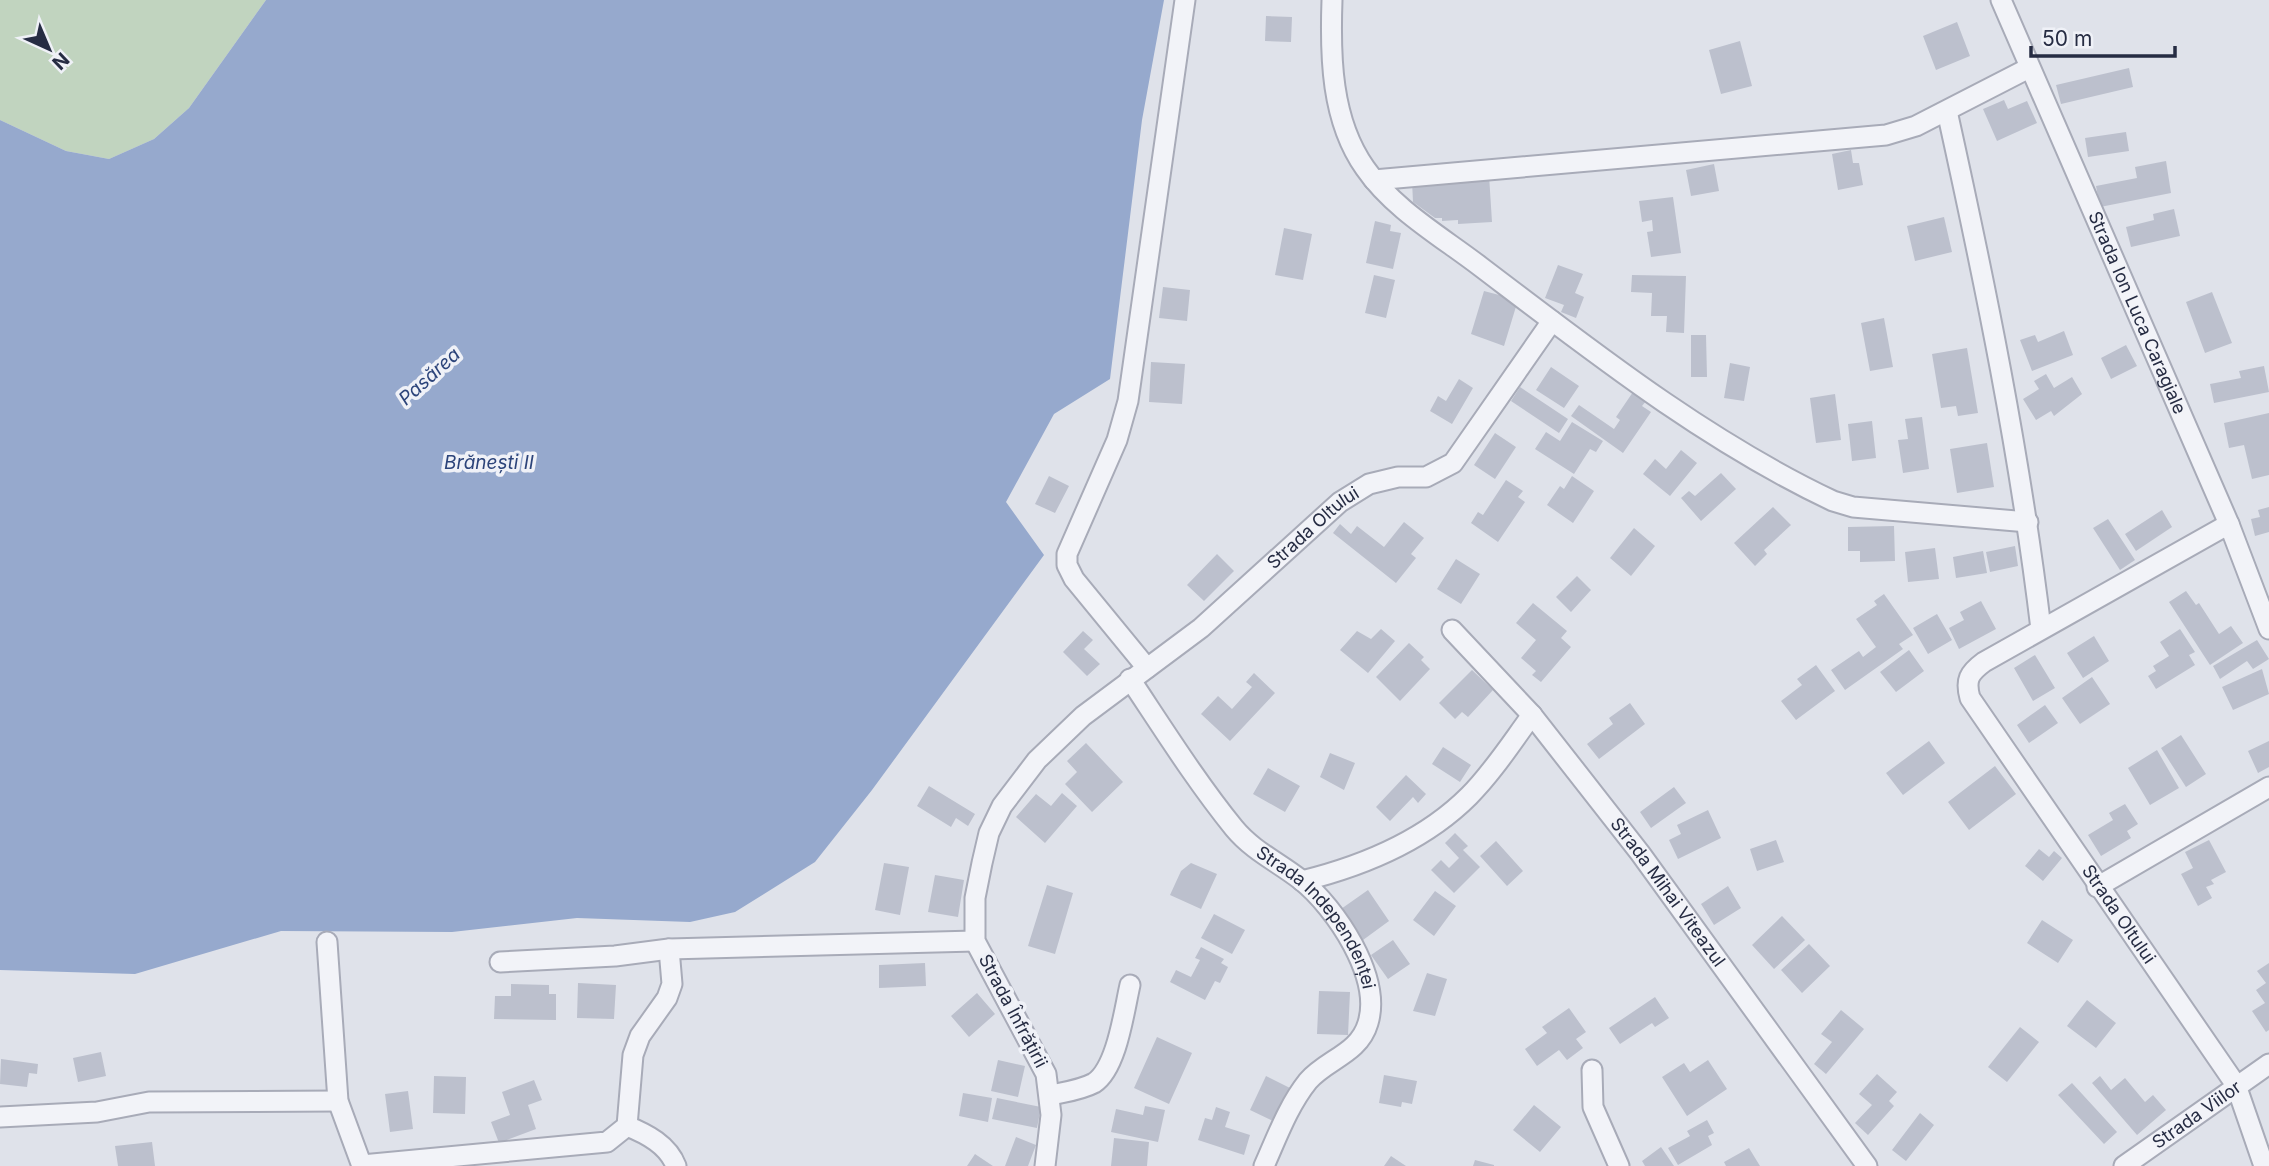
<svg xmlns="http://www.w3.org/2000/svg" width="2269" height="1166" font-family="Inter,sans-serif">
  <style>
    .green { fill: #c1d4bf }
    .water { fill: #96a9cd }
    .building { fill: #bcc0cd }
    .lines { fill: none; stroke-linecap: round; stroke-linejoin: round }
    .street-casing { stroke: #a8abb8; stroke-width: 23 }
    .street { stroke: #f2f3f8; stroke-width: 19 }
    .labels { text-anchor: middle; stroke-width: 7; stroke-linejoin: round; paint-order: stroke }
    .street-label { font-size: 18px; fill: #262c43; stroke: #eff1f7 }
    .water-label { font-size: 19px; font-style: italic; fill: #2c447a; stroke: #eff1f7 }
  </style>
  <rect width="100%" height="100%" fill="#dfe2ea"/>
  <!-- green -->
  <path class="green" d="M0 0H266L189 108 154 139 109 159 66 151 0 120Z"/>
  <!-- water -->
  <path class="water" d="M266 0H1164L1142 120 1110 379 1054 414 1006 502 1044 555 872 790 815 862 735 912 690 922 577 918 452 932 281 931 135 974 0 970V120L66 151 109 159 154 139 189 108Z"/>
  <!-- building -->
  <path class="building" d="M1266 16 1292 17 1291 42 1265 41Z
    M1957 22 1970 56 1936 70 1923 36Z
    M1740 41 1752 86 1721 94 1709 50Z
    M2129 68 2133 87 2061 104 2056 85Z
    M2004 100 2008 109 2027 101 2037 123 1997 141 1983 109Z
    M2126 132 2129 151 2088 157 2085 138Z
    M1851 150 1853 163H1859L1863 185 1838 190 1832 154Z
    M2166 161 2171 193 2100 207 2096 186 2137 178 2135 167Z
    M1714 164 1719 191 1691 196 1686 170Z
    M1489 175 1492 222 1458 224V220L1442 221V218H1435L1413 202 1412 181Z
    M1673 197 1681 253 1651 257 1647 232 1653 231 1652 220 1642 222 1639 201Z
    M2174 209 2180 236 2131 247 2126 227 2154 220 2153 214Z
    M1944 217 1952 252 1915 261 1907 226Z
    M1375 221 1391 225 1390 231 1401 233 1393 269 1366 263Z
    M1284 228 1312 234 1303 280 1275 275Z
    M1558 265 1583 274 1575 293 1584 297 1576 318 1561 312 1564 305 1545 298Z
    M1374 275 1395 280 1386 318 1365 313Z
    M1632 275 1686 276 1684 333 1666 332 1667 316H1651L1652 293 1631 292Z
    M1163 287 1190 290 1187 321 1159 318Z
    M1484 291 1518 300 1504 346 1471 334Z
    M2212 292 2232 343 2205 353 2186 302Z
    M1884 318 1893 367 1870 371 1861 323Z
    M2064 331 2073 355 2032 371 2020 340 2035 335 2038 342Z
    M1691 335H1706L1707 377H1691Z
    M2126 345 2137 366 2111 379 2101 358Z
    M1967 348 1978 413 1958 416 1956 406 1941 408 1932 354Z
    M1151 362 1185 364 1182 404 1149 402Z
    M1730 363 1750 367 1744 401 1724 398Z
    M2264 366 2269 392 2214 403 2210 384 2241 378 2239 371Z
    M1551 367 1579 386 1564 408 1536 390Z
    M2046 374 2054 388 2072 377 2082 394 2054 416 2051 411 2036 420 2023 399 2039 389 2034 381Z
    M1459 379 1473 388 1452 424 1430 411 1438 396 1446 401Z
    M1520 387 1568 419 1559 433 1511 401Z
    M1633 392 1646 401 1642 406 1651 412 1623 453 1571 416 1579 405 1614 429 1620 420 1616 417Z
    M1835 394 1841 440 1816 443 1810 398Z
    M2269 413V475L2252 479 2244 445 2229 448 2224 423Z
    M1922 417 1929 469 1903 473 1898 440 1908 439 1905 419Z
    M1872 421 1876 458 1852 461 1848 424Z
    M1572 422 1603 441 1596 452 1590 449 1574 474 1535 449 1546 432 1560 441Z
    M1495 433 1516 447 1495 479 1474 465Z
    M1987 443 1994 487 1957 493 1950 449Z
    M1681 450 1697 463 1670 496 1643 474 1655 459 1666 469Z
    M1721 473 1736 489 1701 521 1681 498 1689 491 1695 496Z
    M1049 476 1069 486 1055 513 1035 504Z
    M1572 476 1594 491 1573 523 1547 505 1560 486 1564 489Z
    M1506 480 1523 491 1518 497 1525 502 1498 542 1471 523 1478 512 1483 515Z
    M1773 507 1791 525 1764 550 1767 554 1755 566 1734 543Z
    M2269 507V532L2255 536 2251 519 2260 517 2258 510Z
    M2162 510 2172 527 2136 551 2125 534Z
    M2108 519 2135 560 2120 570 2093 528Z
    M1404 522 1424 538 1411 554 1416 558 1396 583 1333 533 1340 524 1351 534 1357 526 1384 547Z
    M1894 526 1895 561 1860 562V551H1848V527Z
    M1634 528 1655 546 1631 576 1610 558Z
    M2015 546 2018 566 1990 572 1986 552Z
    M1935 548 1939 579 1908 582 1905 552Z
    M1983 551 1987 573 1956 578 1953 557Z
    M1217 554 1234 571 1204 601 1187 585Z
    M1456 559 1480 574 1461 604 1437 589Z
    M1577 576 1591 590 1571 612 1556 597Z
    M2186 591 2196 605 2199 603 2219 634 2231 626 2243 643 2210 665 2169 602Z
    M1884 594 1913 635 1899 644 1903 649 1845 690 1831 670 1859 651 1863 657 1876 647 1856 619 1877 605 1874 601Z
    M1981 601 1996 629 1959 649 1949 628 1964 620 1960 612Z
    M1533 603 1567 631 1561 638 1571 647 1541 682 1532 675 1536 671 1521 658 1536 640 1516 623Z
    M1937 614 1952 640 1928 654 1913 628Z
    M1381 629 1395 641 1368 673 1340 650 1357 631 1371 639Z
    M2180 629 2195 652 2189 655 2195 665 2156 689 2148 676 2156 671 2153 666 2169 656 2160 642Z
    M1083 631 1093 640 1084 649 1100 664 1087 676 1063 652Z
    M2094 636 2109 661 2083 678 2067 653Z
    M2257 640 2269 659 2253 669 2247 661 2220 679 2213 666Z
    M1409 643 1424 657 1421 660 1430 669 1400 701 1376 677Z
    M1909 650 1924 671 1896 692 1880 672Z
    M2035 655 2055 688 2033 701 2014 668Z
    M1816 665 1835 691 1796 720 1781 701 1802 685 1797 679Z
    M2262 669 2269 694 2233 710 2222 687Z
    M1472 670 1493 690 1468 717 1462 712 1455 719 1439 703Z
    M1254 673 1275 693 1230 741 1201 714 1218 696 1232 709 1252 687 1246 682Z
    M2092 677 2110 704 2080 724 2062 698Z
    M1630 703 1645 724 1599 759 1587 744 1613 724 1609 718Z
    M2045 705 2058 723 2029 743 2017 725Z
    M2181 735 2206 774 2186 787 2161 748Z
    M1929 741 1945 763 1903 795 1886 773Z
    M2269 741V767L2258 773 2248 751Z
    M1086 743 1123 782 1092 812 1065 784 1077 772 1067 761Z
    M1443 747 1471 765 1460 782 1432 764Z
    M2157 750 2179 788 2150 805 2128 768Z
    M1330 753 1355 763 1344 790 1320 777Z
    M1995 766 2016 794 1969 830 1948 802Z
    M1268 768 1300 786 1285 812 1253 794Z
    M1406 775 1426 794 1418 803 1413 797 1390 821 1376 807Z
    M929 786 975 814 968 826 956 818 951 827 917 806Z
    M1674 787 1686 803 1651 828 1640 812Z
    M1062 793 1077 806 1045 843 1016 817 1036 794 1051 806Z
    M2125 804 2138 824 2127 831 2131 838 2101 856 2088 835 2113 820 2109 813Z
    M1708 810 1721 838 1678 859 1669 840 1681 834 1677 825Z
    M1455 833 1468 846 1463 850 1480 867 1454 893 1431 870 1441 860 1449 868 1459 858 1445 843Z
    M1776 840 1784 862 1757 871 1750 849Z
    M2209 840 2226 872 2211 880 2214 884 2206 887 2212 898 2198 906 2181 874 2193 868 2185 852Z
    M1496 841 1523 871 1507 886 1480 856Z
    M2039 849 2049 857 2054 851 2062 858 2043 881 2025 866Z
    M884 863 909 867 900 915 875 910Z
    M1191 863 1217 874 1201 909 1170 895 1181 871Z
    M935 875 964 880 958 917 928 912Z
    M1047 885 1073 893 1055 954 1028 946Z
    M1728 886 1741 908 1714 925 1701 904Z
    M1368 890 1389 921 1363 940 1341 909Z
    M1435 891 1456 906 1434 936 1413 920Z
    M1214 914 1245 930 1232 954 1201 938Z
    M1782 916 1805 940 1774 969 1752 945Z
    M2042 920 2073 940 2058 963 2027 943Z
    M1393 940 1410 964 1388 979 1371 955Z
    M1809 944 1830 966 1802 993 1781 970Z
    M1201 947 1224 959 1221 963 1228 967 1220 983 1215 981 1205 1000 1170 982 1176 970 1191 977 1200 960 1195 958Z
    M925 963 926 986 879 988V965Z
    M2269 963V1030L2266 1032 2252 1011 2265 1003 2256 990 2266 983 2257 971Z
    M1427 973 1447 979 1435 1016 1413 1011Z
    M578 983 616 985 614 1019 577 1018Z
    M511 984 549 985V994H556V1020L494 1019 495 996H511Z
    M1319 991 1350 992 1348 1035 1317 1034Z
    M977 993 995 1014 969 1037 951 1016Z
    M1655 997 1669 1018 1655 1027 1652 1023 1620 1044 1609 1028Z
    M2087 1000 2116 1023 2096 1048 2067 1026Z
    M1569 1008 1586 1032 1576 1039 1583 1048 1567 1060 1559 1050 1537 1066 1525 1049 1547 1033 1542 1027Z
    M1841 1010 1864 1029 1826 1074 1814 1064 1832 1042 1821 1034Z
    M2020 1027 2039 1042 2007 1082 1988 1067Z
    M1157 1037 1192 1053 1169 1104 1134 1088Z
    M101 1052 106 1076 78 1082 73 1058Z
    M1 1059 38 1064 37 1074 29 1073 27 1087 0 1084Z
    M998 1060 1025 1066 1018 1097 991 1091Z
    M1708 1060 1727 1089 1687 1116 1662 1077 1684 1063 1690 1072Z
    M1877 1074 1897 1092 1889 1101 1894 1106 1868 1135 1855 1123 1872 1105 1859 1094Z
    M1384 1075 1417 1081 1412 1104 1402 1102 1401 1107 1379 1103Z
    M434 1076 466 1077 465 1114 433 1113Z
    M1266 1076 1292 1089 1275 1122 1250 1110Z
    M2100 1076 2111 1090 2125 1078 2145 1102 2153 1095 2166 1110 2137 1135 2092 1083Z
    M534 1080 542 1100 528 1105 536 1129 499 1143 491 1122 510 1115 502 1092Z
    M2072 1083 2117 1132 2104 1144 2058 1095Z
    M408 1091 413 1129 390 1132 385 1094Z
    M963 1093 992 1098 988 1122 959 1116Z
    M997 1098 1041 1107 1037 1128 992 1119Z
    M1534 1105 1561 1127 1540 1152 1513 1130Z
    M1145 1106 1165 1110 1158 1142 1111 1132 1116 1109 1143 1115Z
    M1216 1107 1230 1112 1225 1127 1250 1135 1244 1155 1198 1140 1205 1118 1212 1120Z
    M1920 1113 1934 1125 1906 1161 1892 1150Z
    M1707 1120 1714 1133 1708 1136 1712 1145 1678 1165 1668 1148 1690 1136 1687 1131Z
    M1016 1137 1036 1145 1028 1166H1005Z
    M1114 1138 1149 1142 1147 1166H1111Z
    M152 1142 155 1166H118L115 1146Z
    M1661 1147 1674 1166H1645L1642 1161Z
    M1749 1148 1760 1166H1726L1724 1162Z
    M975 1154 993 1166H967Z
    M1391 1156 1406 1166H1384Z
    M1475 1160 1494 1165V1166H1473Z"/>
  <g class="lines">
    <defs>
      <g id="street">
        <path d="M1332 0C1330 56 1331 120 1365 168 1393 209 1442 237 1481 267 1593 352 1706 441 1833 501L1853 507 2028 522"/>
        <path id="s1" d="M2001 0 2229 524 2269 629"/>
        <path d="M1947 111C1985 283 2020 454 2041 629"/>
        <path d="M1374 180 1886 135 1916 126 2029 68"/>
        <path id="s2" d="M2229 524 1984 662C1969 673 1965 680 1970 698L2236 1085 2264 1166"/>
        <path id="s3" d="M1452 630 1532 715 1640 853 1867 1166"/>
        <path d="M1147 668 1074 579 1067 565V554L1117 440 1128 401 1185 0"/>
        <path id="s4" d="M1130 679C1164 730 1196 781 1234 828 1253 851 1278 862 1301 880 1336 908 1382 977 1368 1023 1359 1054 1327 1059 1308 1081 1288 1106 1277 1137 1264 1166"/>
        <path d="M1302 881C1363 866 1424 841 1469 796 1493 772 1512 742 1532 715"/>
        <path d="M2097 887 2269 787"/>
        <path d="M327 942 338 1101 362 1166"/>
        <path d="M500 962 615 956 669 949 975 941"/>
        <path d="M1592 1070 1593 1107 1619 1166"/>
        <path d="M1051 1095C1065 1092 1081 1090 1094 1083 1117 1068 1124 1011 1130 985"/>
        <path d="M0 1117 97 1112 149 1102 338 1101"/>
        <path d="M627 1126C647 1134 668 1145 676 1166"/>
        <path d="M362 1165 607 1142 627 1126 633 1055 640 1036 667 998 672 984 669 949"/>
        <path id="s5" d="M1045 1166 1051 1115 1046 1074 975 941V898L982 863 989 833 1002 806 1037 760 1083 716 1201 628 1340 502 1369 484 1398 477H1426L1453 463 1552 321"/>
        <path id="s6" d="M2124 1166 2269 1064"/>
      </g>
    </defs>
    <!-- street casing -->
    <use href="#street" class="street-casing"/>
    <!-- street -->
    <use href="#street" class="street"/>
  </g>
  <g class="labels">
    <!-- street labels -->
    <g class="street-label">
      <text dy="6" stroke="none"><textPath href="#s1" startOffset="341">Strada Ion Luca Caragiale</textPath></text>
      <text dy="6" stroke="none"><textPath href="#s5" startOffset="802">Strada Oltului</textPath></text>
      <text dy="6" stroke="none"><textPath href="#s3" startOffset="340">Strada Mihai Viteazul</textPath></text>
      <text dy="6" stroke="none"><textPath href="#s2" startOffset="586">Strada Oltului</textPath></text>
      <text dy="6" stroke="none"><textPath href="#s4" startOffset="306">Strada Independenței</textPath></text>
      <text transform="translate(1013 1011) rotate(62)" y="6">Strada Înfrățirii</text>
      <text dy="6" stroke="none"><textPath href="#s6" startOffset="89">Strada Viilor</textPath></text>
    </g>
    <!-- water labels -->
    <g class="water-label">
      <text transform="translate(429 376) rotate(-42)" y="7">Pasărea</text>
      <text x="489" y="469">Brănești II</text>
    </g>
  </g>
  <!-- north arrow -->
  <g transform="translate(49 49) rotate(136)" stroke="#eff1f7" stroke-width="5" paint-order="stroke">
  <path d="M0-5L12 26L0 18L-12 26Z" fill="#262c43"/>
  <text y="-10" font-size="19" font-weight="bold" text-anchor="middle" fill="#262c43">N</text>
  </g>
  <!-- scale -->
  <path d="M2031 46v10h144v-10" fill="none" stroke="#262c43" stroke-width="3.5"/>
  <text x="2042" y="46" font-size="21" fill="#262c43" stroke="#eff1f7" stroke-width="5" paint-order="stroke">50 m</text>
</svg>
